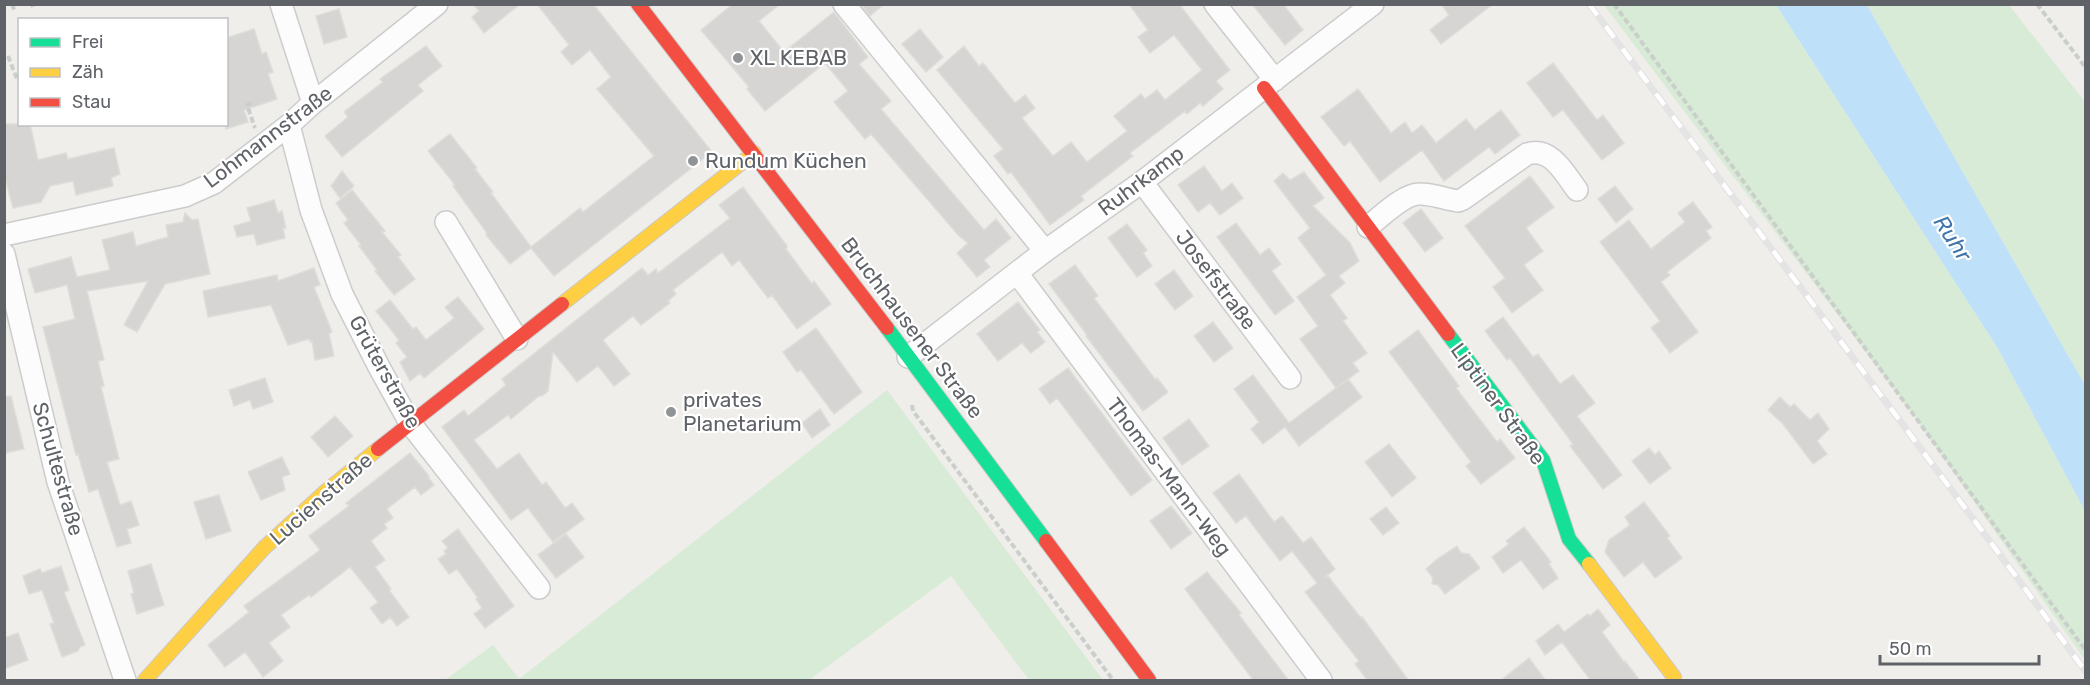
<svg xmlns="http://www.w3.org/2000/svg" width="2090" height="685" font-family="Rubik,sans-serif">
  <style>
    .green { fill: #d8ebd6 }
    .water { fill: #bfe0f9 }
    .building { fill: #d6d5d3; stroke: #deddd9; stroke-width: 1.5 }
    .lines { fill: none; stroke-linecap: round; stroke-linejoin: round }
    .street-casing { stroke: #cbcccc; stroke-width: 24 }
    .fast-casing { stroke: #cacacb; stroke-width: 16 }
    .slow-casing { stroke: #cacacb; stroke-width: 16 }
    .jam-casing { stroke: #cacacb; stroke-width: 16 }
    .path { stroke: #cacfcc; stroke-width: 4; stroke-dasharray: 6 3; stroke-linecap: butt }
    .street { stroke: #fdfcfc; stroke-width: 21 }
    .fast { stroke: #16e098; stroke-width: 14 }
    .slow { stroke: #ffcf43; stroke-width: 14 }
    .jam { stroke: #f24e42; stroke-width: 14 }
    .rail-casing { stroke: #e4e4e4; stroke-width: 7 }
    .rail { stroke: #fff; stroke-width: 4.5; stroke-dasharray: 14; stroke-linecap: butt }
    .poi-dot { fill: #919496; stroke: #fff; stroke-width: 2 }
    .labels { text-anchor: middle; stroke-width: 4.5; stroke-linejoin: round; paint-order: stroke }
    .poi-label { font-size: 21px; fill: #5f6368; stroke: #fff; text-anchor: start }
    .street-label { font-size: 21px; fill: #5f6368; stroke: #fff }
    .water-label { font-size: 22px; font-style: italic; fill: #4174aa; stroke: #fff }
  </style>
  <rect width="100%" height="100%" fill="#efeeea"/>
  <!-- green -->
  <path class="green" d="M1604 5H1776L1997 347 2085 511V660L1914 416Z
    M1867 5H2009L2085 102V385Z
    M887 390 1103 680H1029L951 576 809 680H445L493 645 519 679Z"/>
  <!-- water -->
  <path class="water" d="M1776 5H1867L2085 385V511L1997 347Z"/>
  <!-- building -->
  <path class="building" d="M473 4H520L484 33 472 17 479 11Z
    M537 4H593L712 152 554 276 531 248 510 264 486 235 487 233 453 186 455 185 428 151 450 134 477 168 475 169 493 192 491 193 531 247 580 208 583 212 654 156 597 89 611 77 590 50 572 65 561 52 569 45Z
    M733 4H780L759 21 784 52 834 12 868 57 859 64 891 101 881 109 984 230 996 219 1011 238 984 260 990 267 977 277 957 253 968 243 959 236 871 134 865 139 834 102 848 91 825 63 765 111 747 89 749 87 701 30Z
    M861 4H884L870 16Z
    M1129 4H1179L1230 70 1216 81 1223 89 1203 106 1200 103 1187 114 1185 111 1130 153 1133 156 1081 196 1084 200 1050 225 1011 172 1008 174 994 156 1003 149 937 70 964 46 979 66 983 63 1015 103 1025 95 1035 108 1022 118 1053 156 1071 142 1087 162 1127 131 1114 116 1141 94 1145 99 1157 90 1165 100 1202 70 1174 35 1150 53 1138 37 1148 30Z
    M1252 4H1283L1303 30 1285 45Z
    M1441 4H1493L1441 44 1430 30 1449 15Z
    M339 9 347 37 324 44 316 16Z
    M254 29 262 54 266 52 273 72 268 74 277 99 244 110 248 122 226 129V38Z
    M920 29 943 57 926 72 902 44Z
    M426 46 442 66 418 85 423 91 342 157 325 136 348 117 344 112 383 82 380 79Z
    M1553 63 1597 120 1603 115 1624 143 1602 160 1563 110 1553 117 1527 83Z
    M1358 89 1391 133 1405 122 1412 133 1422 125 1436 143 1466 119 1475 130 1501 110 1520 135 1495 154 1489 147 1444 181 1422 150 1380 182 1350 141 1344 146 1321 117Z
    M4 124H30L38 160 66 153 68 159 114 148 120 174 111 178 113 186 76 195 73 181 50 186 41 202 13 208 4 174Z
    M1204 166 1222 191 1232 183 1243 198 1220 215 1210 203 1198 212 1178 185Z
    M342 171 354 186 340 198 331 186Z
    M1304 172 1324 198 1313 206 1350 243 1359 261 1339 276 1345 283 1330 295 1347 318 1343 321 1367 353 1353 363 1359 371 1336 388 1300 339 1318 326 1297 297 1326 275 1298 238 1310 228 1274 181 1283 173 1290 180Z
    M1530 176 1554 207 1526 228 1543 251 1524 265 1543 290 1512 313 1493 287 1505 278 1465 226Z
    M1615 186 1633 209 1616 223 1598 199Z
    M743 187 787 246 786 249 812 284 814 281 831 304 797 329 772 295 768 298 739 260 732 266 722 252 673 290 676 294 668 301 670 303 641 325 633 316 603 340 630 374 614 386 598 366 577 382 553 352 548 391 542 396H539L511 419 508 415 474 440 497 469 519 453 542 485 546 482 565 508 572 503 584 519 553 542 528 508 511 520 442 427 464 410 468 416 506 385 502 379 642 268 648 275 656 269 658 273 730 218 719 205Z
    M352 190 385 231 382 232 401 255 398 257 415 279 394 295 375 271 377 270 359 246 361 245 344 223 348 220 336 203Z
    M274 200 278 213 282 211 286 228H283L285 238 257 245 254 234 237 237 234 226 251 221 247 208Z
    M1693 202 1712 227 1706 231 1711 238 1667 272 1670 275 1661 282 1698 332 1670 353 1651 328 1660 321 1600 242 1629 220 1651 249 1685 222 1678 213Z
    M1421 209 1443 238 1425 252 1403 223Z
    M185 213 192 220 198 219 210 274 165 284 137 332 124 325 148 281 87 291 104 360 98 361 104 386 101 387 119 459 107 462 120 505 131 501 139 525 127 529 131 543 117 547 98 489 89 492 78 454 76 455 43 327 75 319 67 285 35 293 28 269 71 257 77 277 110 270 102 240 133 232 136 246 168 237 166 225 183 222Z
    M1236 223 1260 255 1269 248 1281 264 1272 271 1294 301 1275 315 1217 237Z
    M1127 224 1147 250 1143 253 1152 266 1137 277 1108 238Z
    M1075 265 1098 296 1094 298 1155 379 1157 378 1168 392 1143 411 1086 336 1087 335 1049 284Z
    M314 268 320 285 314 287 332 332 329 334 334 356 315 360 312 341 310 342 309 339 288 345 271 305 208 317 203 291 277 275 278 281Z
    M1174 270 1193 296 1175 310 1155 284Z
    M458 297 484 329 424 378 420 373 410 381 400 362 407 357 396 343 399 340 376 311 390 300 413 329 416 327 426 340 454 318 445 307Z
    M1018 302 1040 330 1037 332 1045 342 1031 353 1022 343 998 361 977 334Z
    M1503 317 1533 357 1538 354 1560 384 1573 375 1595 403 1577 416 1622 475 1603 489 1570 446 1573 444 1510 358 1507 360 1485 331Z
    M1213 322 1233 348 1214 362 1194 336Z
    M816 328 862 392 834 414 801 370 797 372 783 352Z
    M1418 330 1459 386 1456 388 1497 442 1500 439 1515 458 1481 484 1466 466 1471 462 1389 352Z
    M1068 368 1152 480 1131 496 1057 398 1050 404 1039 389Z
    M1253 375 1289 423 1348 379 1362 397 1299 446 1285 427 1263 444 1251 429 1259 422 1234 389Z
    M265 378 273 402 253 409 250 400 234 406 229 390Z
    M11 396 24 449 4 453V397Z
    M1780 397 1790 407 1794 404 1810 420 1818 413 1829 429 1817 441 1827 454 1813 464 1783 424 1768 410Z
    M820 409 830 425 812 438 802 423Z
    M335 416 353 436 328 457 311 437Z
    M1189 419 1209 446 1182 465 1163 438Z
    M1389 444 1416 478 1392 497 1365 462Z
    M1649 448 1655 455 1659 451 1671 468 1650 484 1632 461Z
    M410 453 429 476 428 477 434 485 421 495 415 487 387 509 393 518 384 524 387 528 371 541 385 560 375 567 391 589 389 590 409 617 397 626 390 617 382 624 370 608 378 602 350 567 311 597 309 595 281 615 290 627 269 643 283 661 263 677 245 652 225 667 208 645 249 612 244 606 320 550 309 536 349 506 346 503Z
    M282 457 290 474 282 477 285 490 261 500 248 472Z
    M1239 474 1274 522 1282 516 1303 543 1311 537 1335 569 1324 578 1327 575 1361 618 1362 617 1409 681H1368L1355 664 1359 661 1305 592 1317 583 1292 551 1280 561 1246 516 1236 523 1213 493Z
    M219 495 231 531 206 539 194 502Z
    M1644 502 1670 536 1667 538 1682 558 1655 578 1643 562 1624 577 1605 552 1609 540 1630 525 1625 517Z
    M1171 506 1192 533 1171 549 1150 521Z
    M1386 507 1399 523 1383 535 1370 519Z
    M1524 527 1551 562 1549 564 1558 578 1543 589 1521 560 1503 573 1492 557 1509 544 1506 541Z
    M458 529 514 606 485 628 474 614 482 608 476 599 478 598 457 569 449 574 438 559 446 554 444 551 448 548 442 541Z
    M566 534 584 557 556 578 538 555Z
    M1457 546 1461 553 1469 554 1480 568 1445 594 1438 585 1432 584 1433 578 1426 569 1436 560Z
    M151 564 164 605 137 614 131 594 134 593 128 571Z
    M61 566 69 590 64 592 85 645 80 647 78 651 62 657 50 624 54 623 42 590 29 594 23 576 40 569 42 573Z
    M1207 572 1241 613 1239 615 1289 681H1254L1232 652 1185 589Z
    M1598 609 1610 625 1602 632 1624 662 1625 661 1640 681H1591L1562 642 1545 655 1536 641 1558 624 1564 632 1588 614 1590 616Z
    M18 633 28 660 4 669V638Z
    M1529 658 1546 681H1500Z"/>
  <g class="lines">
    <defs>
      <path id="street" d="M281 4 313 103
        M844 4 1045 251
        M1215 4 1275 80
        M289 125 311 210 342 294 379 367 410 423 539 588
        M1142 182 1290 378
        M446 222 517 339
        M1368 227C1380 217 1405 193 1420 194 1433 194 1445 199 1458 201L1463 199 1527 154C1551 146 1565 174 1577 190
        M4 235 185 196 214 183 289 125 313 103 437 4
        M4 254 58 482 125 680
        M1017 273 1321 680
        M908 357 1045 251 1142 182 1373 4"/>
      <path id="fast" d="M887 328 1046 541
        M1448 334 1543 460 1569 539 1589 564"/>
      <path id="slow" d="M562 304 754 153
        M1589 564 1674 677
        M145 680 264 548 325 492 378 449"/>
      <path id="jam" d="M638 4 887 328
        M1264 88 1448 334
        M378 449 562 304
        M1046 541 1149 680"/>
    </defs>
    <!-- street casing -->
    <use href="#street" class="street-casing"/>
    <!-- fast casing -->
    <use href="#fast" class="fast-casing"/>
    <!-- slow casing -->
    <use href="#slow" class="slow-casing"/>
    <!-- jam casing -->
    <use href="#jam" class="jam-casing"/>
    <!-- path -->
    <path class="path" d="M12 4 15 12
      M32 4 33 7
      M1614 4 2086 651
      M2037 4 2086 68
      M8 56 17 79
      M252 103 247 105 255 128
      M912 405 913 411 1113 680"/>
    <!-- street -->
    <use href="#street" class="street"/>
    <!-- fast -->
    <use href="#fast" class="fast"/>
    <!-- slow -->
    <use href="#slow" class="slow"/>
    <!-- jam -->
    <use href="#jam" class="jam"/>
    <defs>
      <path id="rail" d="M1589 4 2018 579 2086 672"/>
    </defs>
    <!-- rail casing -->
    <use href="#rail" class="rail-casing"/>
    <!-- rail -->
    <use href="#rail" class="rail"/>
  </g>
  <!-- markers -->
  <g class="poi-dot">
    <circle cx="738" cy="58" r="6"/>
    <circle cx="693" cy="161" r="6"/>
    <circle cx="671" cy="412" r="6"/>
  </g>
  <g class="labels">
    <!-- poi labels -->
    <g class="poi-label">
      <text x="750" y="65">XL KEBAB</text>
      <text x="705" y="168">Rundum Küchen</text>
      <text x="683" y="407">privates<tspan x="683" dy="24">Planetarium</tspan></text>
    </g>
    <!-- street labels -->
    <g class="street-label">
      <text transform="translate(268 137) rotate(-37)" y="7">Lohmannstraße</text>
      <text transform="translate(1141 181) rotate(-37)" y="7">Ruhrkamp</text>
      <text transform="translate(1216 280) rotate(53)" y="7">Josefstraße</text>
      <text transform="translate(912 328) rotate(53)" y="7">Bruchhausener Straße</text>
      <text transform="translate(385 372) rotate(61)" y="7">Grüterstraße</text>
      <text transform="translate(1498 404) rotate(54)" y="7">Liptiner Straße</text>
      <text transform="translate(58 469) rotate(74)" y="7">Schultestraße</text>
      <text transform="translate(1169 477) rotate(53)" y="7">Thomas-Mann-Weg</text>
      <text transform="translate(321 499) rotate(-41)" y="7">Lucienstraße</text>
    </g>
    <!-- water labels -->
    <g class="water-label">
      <text transform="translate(1953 238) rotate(57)" y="8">Ruhr</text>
    </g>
  </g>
  <!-- border -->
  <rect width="2090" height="685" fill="none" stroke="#5f6368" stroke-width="12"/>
  <!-- legend -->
  <rect x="18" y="18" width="210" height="108" fill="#ffffff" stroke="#bfc1c3" stroke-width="1.5"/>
  <rect x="30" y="38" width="30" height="9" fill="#16e098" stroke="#bfc1c3" stroke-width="1.5"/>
  <text x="72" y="48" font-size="18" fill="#5f6368">Frei</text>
  <rect x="30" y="68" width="30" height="9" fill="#ffcf43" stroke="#bfc1c3" stroke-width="1.5"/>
  <text x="72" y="78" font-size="18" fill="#5f6368">Zäh</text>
  <rect x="30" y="98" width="30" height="9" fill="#f24e42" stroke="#bfc1c3" stroke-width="1.5"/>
  <text x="72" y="108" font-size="18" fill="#5f6368">Stau</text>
  <!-- scale -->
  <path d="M1880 655v9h159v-9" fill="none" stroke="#5f6368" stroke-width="3"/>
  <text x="1889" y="655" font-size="18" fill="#5f6368" stroke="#ffffff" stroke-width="4.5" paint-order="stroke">50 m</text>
</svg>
